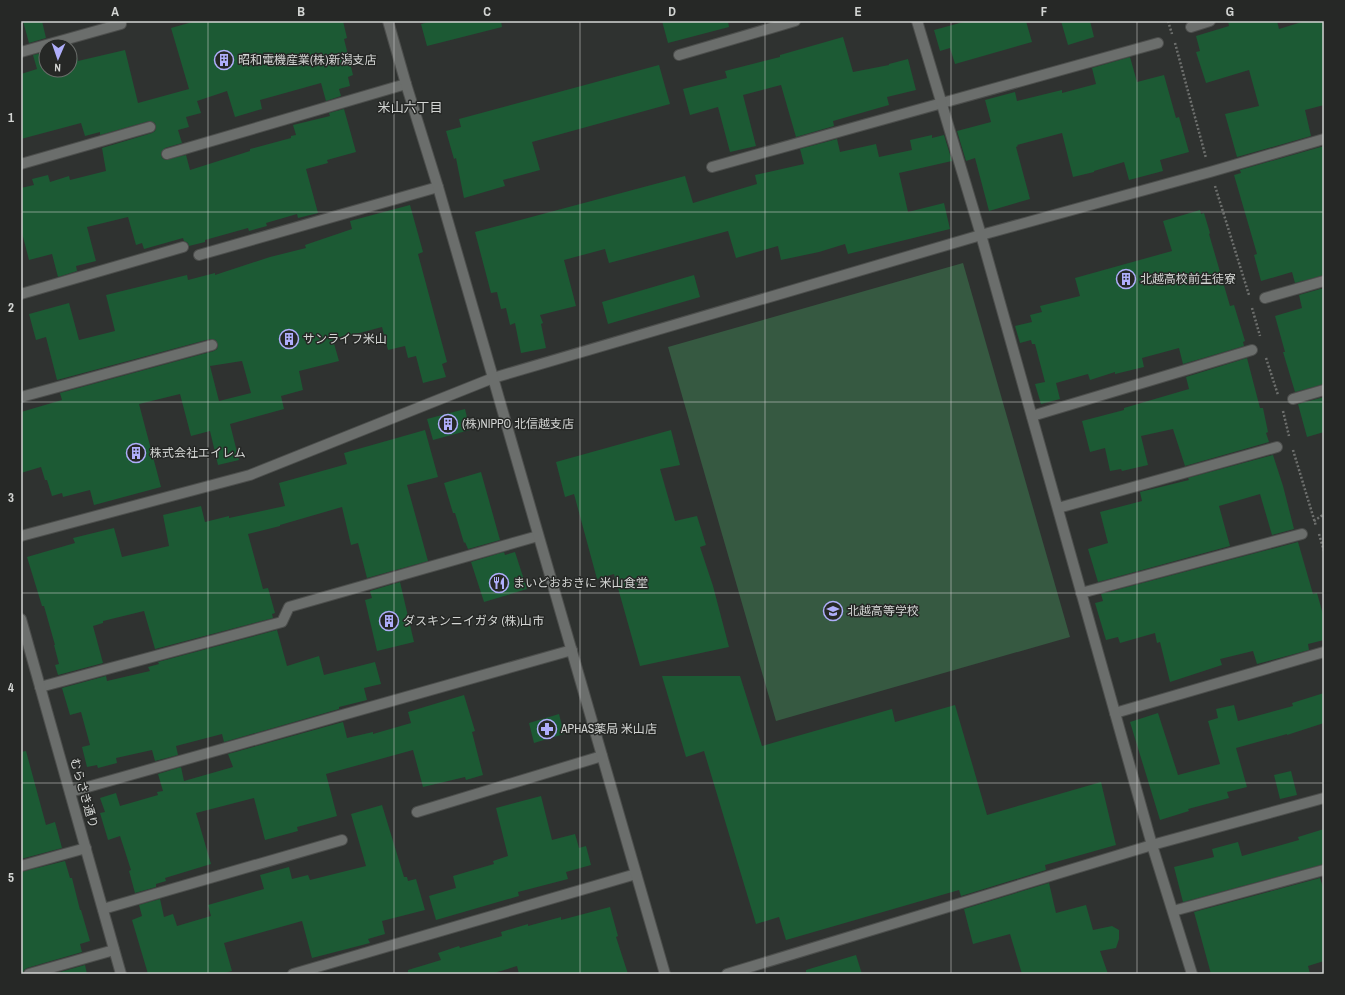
<svg xmlns="http://www.w3.org/2000/svg" width="1345" height="995" font-family="'Archivo Narrow','Noto Sans JP',sans-serif">
  <style>
    .green { fill: #365941 }
    .building { fill: #1c5a34; fill-rule: evenodd }
    .lines { fill: none; stroke-linecap: round; stroke-linejoin: round }
    .lane-casing { stroke: #4c4e4c; stroke-width: 12 }
    .street-casing { stroke: #4c4e4c; stroke-width: 12 }
    .secondary-casing { stroke: #4c4e4c; stroke-width: 12 }
    .path { stroke: #6e706e; stroke-width: 2.5; stroke-dasharray: 2 2; stroke-linecap: butt }
    .lane { stroke: #6b6e6c; stroke-width: 10 }
    .street { stroke: #6b6e6c; stroke-width: 10 }
    .secondary { stroke: #6b6e6c; stroke-width: 10 }
    .grid { fill: none; stroke: #d3d5d3; stroke-width: 1; stroke-opacity: 0.55 }
    .labels { text-anchor: middle; stroke-width: 3; stroke-linejoin: round; paint-order: stroke }
    .poi-label { font-size: 12px; fill: #d3d5d3; stroke: #262826; text-anchor: start }
    .street-label { font-size: 12px; fill: #d3d5d3; stroke: #262826 }
    .neighbourhood-label { font-size: 13px; fill: #d3d5d3; stroke: #262826 }
    .neatline { fill: none; stroke: #d3d5d3; stroke-width: 1.5 }
    .grid-label { font-size: 13px; text-anchor: middle; font-weight: bold; fill: #d3d5d3 }
  </style>
  <rect width="100%" height="100%" fill="#2f3230"/>
  <!-- green -->
  <path class="green" d="M963 263 1070 637 776 721 668 347Z"/>
  <!-- building -->
  <path class="building" d="M23 21H42L46 38 29 43Z
    M196 21H343L347 38 344 39 353 75 348 77 350 86 339 89 341 96 326 101 321 83 260 100 262 109 235 117 227 91 197 101 201 113 186 117 189 127 178 130 182 143 165 148 161 153 162 158 166 160 186 155 190 170 250 151V149L291 138V136L296 135 293 125 330 116 329 113 344 109 356 152 327 160 328 163 306 169 318 213 298 218 297 214 266 223 267 226 249 231 248 228 205 240V242L189 246 188 243 184 241 183 238 144 249 142 243 136 245 128 217 87 227 96 261 76 266 77 271 58 277 52 254 29 260 21 229V188L34 185 32 179 48 175 50 182 69 176 70 180 106 171 102 148 152 133 155 131 156 128 155 123 149 121 100 135V132L85 136 81 123 21 139V74L37 69 33 55 46 52V70H70V51L75 49 78 61 125 50 138 103 189 89 171 28Z
    M432 21H501L502 27 427 46 421 24Z
    M662 21H728L729 27 668 43Z
    M967 21H1026L1032 42 955 64 950 48 940 51 934 30Z
    M1061 21H1090L1094 37 1068 45Z
    M1228 21H1277L1279 29 1305 21H1324V105L1305 110 1311 136 1237 157 1225 114 1259 106 1249 70 1206 83 1196 52 1200 51 1196 36 1229 26Z
    M843 37 853 72 889 65V64L908 59 916 90 887 97 889 105 833 121 834 126 796 137 781 85 743 95 756 146 730 152 718 107 690 115 683 89 727 78 725 71 780 57V55Z
    M1130 57 1137 82 1164 75 1176 118 1179 117 1189 152 1160 160 1163 171 1129 180 1124 162 1094 171V172L1073 177 1062 133 1017 145 1018 146 1016 147 1030 199 989 211 975 158 966 161 957 131 991 122 985 100 1015 92 1017 101 1062 90V93L1096 84 1092 68Z
    M659 65 670 104 532 142 540 170 503 180 505 186 464 198 456 158 454 159 446 131 461 127 459 119Z
    M932 135V138L944 135 952 161 899 173 908 212 944 203 950 229 848 254 845 244 819 252 781 260 778 246 736 258 728 231 609 263 605 249 564 260 576 306 540 315 543 323 541 324 546 348 521 353 515 323 510 325 506 308 501 309 497 292 491 293 475 232 685 176 693 203 757 184 755 175 804 164 800 149 837 139 840 152 876 144 879 157 912 150 910 140Z
    M1324 146V275L1295 283 1292 272 1261 281 1254 255 1257 254 1234 175 1241 173 1240 170Z
    M410 205 423 252 418 254 447 362 442 364 446 377 423 383 416 356 408 358 405 346 388 350 382 327 333 340 339 361 299 371 303 390 281 396 284 409 230 424 239 460 218 465 210 431 191 436 180 394 139 404 161 487 94 505 90 490 63 497 62 493 52 496 47 480H45L41 467 21 473V412L62 400 60 393 214 351 217 349 218 346 216 340 210 339 57 380 46 337 36 340 29 314 69 303 79 340 115 331 106 295 187 275 188 280 215 273V275L270 257 306 248 305 245 352 229 350 221ZM242 361 251 393 219 401 210 366Z
    M1200 210 1201 214 1204 213 1210 233 1209 234 1230 306 1234 305 1245 341 1243 342 1244 346 1183 364 1179 348 1142 358 1144 367 1115 374V372L1090 380 1088 374 1056 383 1060 399 1041 404 1035 384 1045 382 1035 344H1032L1031 340 1020 343 1015 326 1032 322 1030 315 1042 312 1040 306 1080 296 1075 278 1172 251 1163 221Z
    M694 275 700 297 608 324 602 302Z
    M1324 288V384L1295 392 1283 352H1285L1275 316 1302 308 1299 295Z
    M1247 358 1260 408H1263L1268 432 1266 433 1269 442 1185 466 1173 429 1141 436 1148 465 1122 471 1121 469 1110 471 1105 448 1090 452 1082 421 1124 410V408L1189 389 1186 377Z
    M1324 397V432L1307 437 1298 404Z
    M465 409 470 430 433 440 427 419Z
    M425 430 438 477 407 485 428 561 367 578 358 543 351 545 342 507 280 525V526L248 534 263 589 268 588 275 613 272 614 273 618 155 649 144 611 103 621V623L93 626 103 663 58 675 55 665 59 664 54 645H55L44 606H42L27 557 75 543 73 538 114 528 122 557 169 546 163 515 201 506 205 522 229 516V518L285 506 279 483 347 464 344 453Z
    M671 430 680 465 660 469 675 521 697 516 706 545 700 547 713 586 729 647 640 666 614 574 597 579 574 494 565 497 556 462Z
    M1273 455 1283 486 1294 529 1272 535 1260 494 1219 506 1230 546 1098 582 1088 549 1108 543 1100 512 1142 501 1140 492 1189 480 1188 478Z
    M481 472 500 540 468 549 465 542 464 543 455 513H453L444 483Z
    M1298 542 1313 594 1317 593 1324 618V640L1308 644 1309 650 1257 664 1253 651 1220 659 1222 665 1170 682 1160 642 1157 643 1155 633 1120 643 1118 637 1106 640 1095 603 1103 601 1101 594Z
    M504 552 505 555 515 552 527 589 484 602 471 562Z
    M400 582 414 642 377 651 365 600 372 598 370 591Z
    M277 630 287 666 319 656 324 675 375 662 381 684 364 688 367 700 339 707V709L224 742 222 734 176 746 178 755 155 761 152 750 116 758 117 763 98 768 97 765 87 767 82 747 90 745 81 712 70 715 62 688 106 676 107 681 150 671 148 667 159 664 158 662Z
    M662 676H740L762 746 892 709 895 722 955 705 987 815 1101 782 1116 845 1045 865 1046 870 961 896 959 890 786 940 779 917 756 924 704 751 686 757Z
    M1324 693V723L1287 735V734L1236 748 1247 787 1227 792 1229 798 1188 809 1189 811 1160 820 1130 722 1158 713 1178 775 1220 764 1208 721 1218 718 1216 709 1234 705 1238 721 1293 706 1292 703Z
    M464 695 475 731 472 732 483 775 466 780 465 777 423 787 413 750 326 774 337 816 297 827 298 831 265 840 254 798 196 813 211 864 165 878 166 881 156 884V887L135 893 129 871 131 870 120 836 108 840 100 813 105 812 100 798 116 793 120 806 158 795 157 792 163 791 158 774 181 767 184 781 233 767 228 754 343 722 347 738 373 732V734L411 723 408 712Z
    M559 714 564 734 534 743 529 723Z
    M26 751 46 825 55 822 62 848 21 859V752Z
    M1291 771 1297 795 1280 799 1274 775Z
    M541 796 552 840 575 834 579 848 586 846 591 865 566 872 568 879 518 892 519 896 436 920 429 896 456 888 453 876 494 864 493 861 508 856 496 808Z
    M382 805 404 877H407L408 881 416 879 425 910 382 921 385 934 368 939 370 943 312 958 302 921 224 943 232 971 221 974H148L132 920 142 916 139 905 160 899 164 917 173 914 177 926 211 916 208 905 264 889 260 875 289 867 292 879 308 875 310 880 366 866 351 814Z
    M1324 829V864L1183 902 1174 867 1214 857 1212 849 1238 842 1242 856 1299 840 1298 837Z
    M65 861 70 878H72L80 910H81L90 941 80 944 82 952 27 968 24 970 23 974H21V872Z
    M1320 878 1324 890V961L1308 966 1310 974H1211L1194 912Z
    M1049 883 1056 913 1086 905 1093 930 1112 926 1119 930V939L1116 948 1100 951 1108 974H1022L1010 934 973 944 964 909Z
    M610 907 618 936 616 937 628 974H519L517 966 491 974H408V970L441 960 438 953 459 946 460 948 502 936 501 932 528 924V926L561 917V920Z
    M856 955 862 974H806V970Z
    M85 965 87 974H53Z"/>
  <g class="lines">
    <defs>
      <path id="lane" d="M1191 27 1210 21
        M21 52 121 24
        M679 55 795 21
        M167 154 406 84
        M21 164 150 127
        M712 167 1158 43
        M199 255 438 187
        M21 294 183 247
        M1265 298 1324 281
        M21 397 212 345
        M1293 399 1324 390
        M1032 416 1252 350
        M1058 508 1277 447
        M1081 593 1302 534
        M1115 713 1324 652
        M417 812 602 756
        M103 909 342 840
        M1173 911 1324 870"/>
      <path id="street" d="M917 21 981 235 1152 845 1192 974
        M21 536 250 475 493 378 981 235 1210 172 1324 139
        M40 687 282 622 289 607 538 536
        M70 792 572 650
        M21 866 86 848
        M29 974 114 950
        M293 974 636 874
        M727 974 1152 845 1324 798"/>
      <path id="secondary" d="M388 21 406 84 438 187 665 974
        M21 619 121 974"/>
    </defs>
    <!-- lane casing -->
    <use href="#lane" class="lane-casing"/>
    <!-- street casing -->
    <use href="#street" class="street-casing"/>
    <!-- secondary casing -->
    <use href="#secondary" class="secondary-casing"/>
    <!-- path -->
    <path class="path" d="M1168 21 1172 34
      M1175 43 1206 158
      M1215 186 1249 295
      M1252 308 1260 336
      M1266 358 1278 395
      M1283 411 1289 436
      M1293 450 1316 526
      M1314 521 1324 514
      M1319 534 1324 551"/>
    <!-- lane -->
    <use href="#lane" class="lane"/>
    <!-- street -->
    <use href="#street" class="street"/>
    <!-- secondary -->
    <use href="#secondary" class="secondary"/>
  </g>
  <!-- grid -->
  <path class="grid" d="M208 21V974M394 21V974M580 21V974M765 21V974M951 21V974M1137 21V974M21 212H1324M21 402H1324M21 593H1324M21 783H1324"/>
  <!-- icons -->
  <defs>
    <symbol id="building-ring" viewBox="-11 -11 22 22"><circle r="9.5" fill="#262826" stroke="#afaefa" stroke-width="1.5"/><path d="M-4-6H4V6H1V3H-1V6H-4ZM-2.5-4.3h1.7v1.8h-1.7ZM.8-4.3h1.7v1.8H.8ZM-2.5-1h1.7V.8h-1.7ZM.8-1h1.7V.8H.8Z" fill="#afaefa"/></symbol>
    <symbol id="restaurant-ring" viewBox="-11 -11 22 22"><circle r="9.5" fill="#262826" stroke="#afaefa" stroke-width="1.5"/><path d="M-5-6h1v4h1v-4h1v4h1v-4h1v5L-1.5 .5V6h-2V.5L-5-1ZM5-6V6H3V1.5H1.5Q1.5-4 5-6Z" fill="#afaefa"/></symbol>
    <symbol id="school-ring" viewBox="-11 -11 22 22"><circle r="9.5" fill="#262826" stroke="#afaefa" stroke-width="1.5"/><path d="M0-5L7-2L0 1L-7-2ZM-4 1L0 2.5L4 1V4Q0 6-4 4Z" fill="#afaefa"/></symbol>
    <symbol id="pharmacy-ring" viewBox="-11 -11 22 22"><circle r="9.5" fill="#262826" stroke="#afaefa" stroke-width="1.5"/><path d="M-2-6h4v4h4v4h-4v4h-4v-4h-4v-4h4Z" fill="#afaefa"/></symbol>
  </defs>
  <g fill-rule="evenodd">
    <use href="#building-ring" x="213" y="49" width="22" height="22"/>
    <use href="#building-ring" x="1115" y="268" width="22" height="22"/>
    <use href="#building-ring" x="278" y="328" width="22" height="22"/>
    <use href="#building-ring" x="437" y="413" width="22" height="22"/>
    <use href="#building-ring" x="125" y="442" width="22" height="22"/>
    <use href="#restaurant-ring" x="488" y="572" width="22" height="22"/>
    <use href="#school-ring" x="822" y="600" width="22" height="22"/>
    <use href="#building-ring" x="378" y="610" width="22" height="22"/>
    <use href="#pharmacy-ring" x="536" y="718" width="22" height="22"/>
  </g>
  <g class="labels">
    <!-- poi labels -->
    <g class="poi-label">
      <text x="238" y="64">昭和電機産業(株)新潟支店</text>
      <text x="1140" y="283">北越高校前生徒寮</text>
      <text x="303" y="343">サンライフ米山</text>
      <text x="462" y="428">(株)NIPPO 北信越支店</text>
      <text x="150" y="457">株式会社エイレム</text>
      <text x="513" y="587">まいどおおきに 米山食堂</text>
      <text x="847" y="615">北越高等学校</text>
      <text x="403" y="625">ダスキンニイガタ (株)山市</text>
      <text x="561" y="733">APHAS薬局 米山店</text>
    </g>
    <!-- street labels -->
    <g class="street-label">
      <text transform="translate(84 793) rotate(74)" y="4">むらさき通り</text>
    </g>
    <!-- neighbourhood labels -->
    <g class="neighbourhood-label">
      <text x="410" y="112">米山六丁目</text>
    </g>
  </g>
  <!-- border -->
  <rect width="1345" height="995" fill="none" stroke="#262826" stroke-width="44"/>
  <!-- north arrow -->
  <g transform="translate(58 58) rotate(182)"><circle r="19" fill="#262826" stroke="#6b6d6b"/>
  <path d="M0-3L7 15L0 10L-7 15Z" fill="#afaefa"/>
  <text y="-6" font-size="11" font-weight="bold" text-anchor="middle" fill="#d3d5d3">N</text>
  </g>
  <rect x="22" y="22" width="1301" height="951" class="neatline"/>
  <g class="grid-label">
    <text x="115" y="16">A</text>
    <text x="301" y="16">B</text>
    <text x="487" y="16">C</text>
    <text x="672" y="16">D</text>
    <text x="858" y="16">E</text>
    <text x="1044" y="16">F</text>
    <text x="1230" y="16">G</text>
    <text x="11" y="122">1</text>
    <text x="11" y="312">2</text>
    <text x="11" y="502">3</text>
    <text x="11" y="692">4</text>
    <text x="11" y="882">5</text>
  </g>
</svg>
